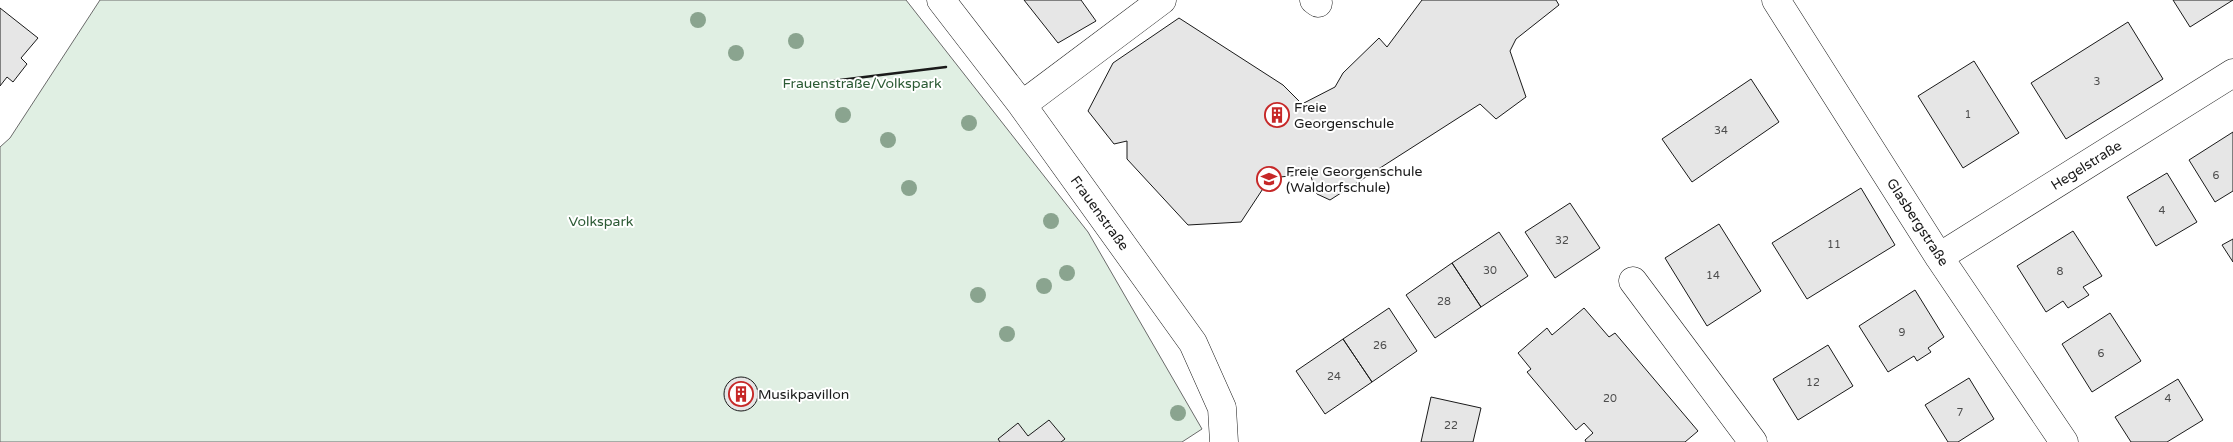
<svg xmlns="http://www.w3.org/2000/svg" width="2233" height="442" font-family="'Varela Round',sans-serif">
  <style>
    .green { fill: #e0efe3; stroke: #6a6a6a }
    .building { fill: #e6e6e6; stroke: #1a1a1a }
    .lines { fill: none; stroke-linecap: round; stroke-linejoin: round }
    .minor-casing { stroke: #1a1a1a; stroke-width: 29 }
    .minor { stroke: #fff; stroke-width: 28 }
    .wall { stroke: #1a1a1a; stroke-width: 2.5 }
    .tree { fill: #8aa48f }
    .labels { text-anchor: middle; stroke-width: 4; stroke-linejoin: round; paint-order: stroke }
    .number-label { font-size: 11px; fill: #4d4d4d }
    .park-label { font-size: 14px; fill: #2b5a34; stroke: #fff }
    .poi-label { font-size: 14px; fill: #1a1a1a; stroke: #fff; text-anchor: start }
    .street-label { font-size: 14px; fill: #1a1a1a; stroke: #fff }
  </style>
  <rect width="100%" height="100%" fill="#fff"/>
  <!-- green -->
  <path class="green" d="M100 0H906L1088 232 1202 429 1182 442H0V147L10 138Z"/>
  <!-- building -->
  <path class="building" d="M1024 0H1081L1096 21 1058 43Z
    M1422 0H1556L1559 5 1516 39 1510 51 1526 97 1496 119 1480 104 1330 200 1317 194 1310 174 1270 178 1241 222 1188 225 1127 159V141L1114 144 1088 111 1113 63 1179 18 1283 85 1302 104 1335 87 1343 73 1379 38 1387 47Z
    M2173 0H2233L2190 27Z
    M0 8 38 38 21 58 27 64 13 82 7 77 0 86Z
    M2128 22 2163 79 2066 139 2031 83Z
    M1974 61 2019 133 1963 168 1918 96Z
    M1751 79 1779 122 1692 182 1662 139Z
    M2233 132V191L2215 202 2189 160Z
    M2167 173 2197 222 2156 246 2127 197Z
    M1861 188 1895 245 1807 299 1772 243Z
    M1570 203 1600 248 1555 278 1525 232Z
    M1719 224 1761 291 1707 326 1665 258Z
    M2073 231 2102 276 2083 287 2089 295 2068 308 2063 301 2046 312 2017 266Z
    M1499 232 1528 276 1481 307 1452 263Z
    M2233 239V262L2222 245Z
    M1452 263 1481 307 1435 338 1406 295Z
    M1915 290 1944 337 1928 348 1931 352 1917 361 1914 356 1888 372 1859 326Z
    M1389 308 1417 351 1372 382 1343 339Z
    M1584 308 1609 337 1615 333 1698 431 1685 442H1586L1585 440 1593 433 1584 423 1576 430 1527 372 1531 369 1518 353 1547 328 1552 335Z
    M2110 313 2141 361 2092 392 2062 344Z
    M1343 339 1372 382 1325 414 1296 371Z
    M1828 345 1853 386 1798 420 1773 379Z
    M724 394a17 17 0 1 1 34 0a17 17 0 1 1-34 0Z
    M1969 378 1994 419 1958 442H1948L1925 405Z
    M2178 379 2203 420 2167 442H2131L2115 417Z
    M1431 397 1481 408 1473 442H1421Z
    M1049 420 1065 439 1061 442H1000L998 439 1018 423 1028 436Z"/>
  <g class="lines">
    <defs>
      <path id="minor" d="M941 0 1022 105 1193 343 1222 408 1224 442
        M1314 0 1318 3
        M1776 0 1939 257 2064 442
        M1022 105 1162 0
        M1939 257 2233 73
        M1633 281 1753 442"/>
    </defs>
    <!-- minor casing -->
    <use href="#minor" class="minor-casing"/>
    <!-- minor -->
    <use href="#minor" class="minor"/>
    <!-- wall -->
    <path class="wall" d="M791 86 946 67"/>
  </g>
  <!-- trees -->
  <g class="tree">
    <circle cx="698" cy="20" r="8"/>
    <circle cx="796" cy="41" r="8"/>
    <circle cx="736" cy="53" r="8"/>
    <circle cx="843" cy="115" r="8"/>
    <circle cx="969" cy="123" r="8"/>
    <circle cx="888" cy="140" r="8"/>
    <circle cx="909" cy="188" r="8"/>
    <circle cx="1051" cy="221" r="8"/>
    <circle cx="1067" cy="273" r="8"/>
    <circle cx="1044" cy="286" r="8"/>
    <circle cx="978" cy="295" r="8"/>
    <circle cx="1007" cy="334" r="8"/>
    <circle cx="1178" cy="413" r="8"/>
  </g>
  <!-- icons -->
  <defs>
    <symbol id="building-ring" viewBox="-11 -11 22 22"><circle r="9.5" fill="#fff" stroke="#c62828" stroke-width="1.5"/><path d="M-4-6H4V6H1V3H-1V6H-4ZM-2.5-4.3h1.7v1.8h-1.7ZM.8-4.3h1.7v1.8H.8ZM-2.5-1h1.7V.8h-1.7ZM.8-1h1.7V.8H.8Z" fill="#c62828"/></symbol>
    <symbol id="school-ring" viewBox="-11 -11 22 22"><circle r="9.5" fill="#fff" stroke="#c62828" stroke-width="1.5"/><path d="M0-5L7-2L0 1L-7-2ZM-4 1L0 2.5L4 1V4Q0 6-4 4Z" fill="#c62828"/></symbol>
  </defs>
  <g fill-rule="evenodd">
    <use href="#building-ring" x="1263" y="101" width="28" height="28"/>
    <use href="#school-ring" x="1255" y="165" width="28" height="28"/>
    <use href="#building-ring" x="727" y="380" width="28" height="28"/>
  </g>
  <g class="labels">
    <!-- number labels -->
    <g class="number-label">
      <text x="2097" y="85">3</text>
      <text x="1968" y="118">1</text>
      <text x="1721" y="134">34</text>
      <text x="2216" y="179">6</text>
      <text x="2162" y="214">4</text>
      <text x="1562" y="244">32</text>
      <text x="1834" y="248">11</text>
      <text x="1490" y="274">30</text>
      <text x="2060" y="275">8</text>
      <text x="1713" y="279">14</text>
      <text x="1444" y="305">28</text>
      <text x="1902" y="336">9</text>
      <text x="1380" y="349">26</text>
      <text x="2101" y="357">6</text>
      <text x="1334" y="380">24</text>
      <text x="1813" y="386">12</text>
      <text x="1610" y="402">20</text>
      <text x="2168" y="402">4</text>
      <text x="1960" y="416">7</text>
      <text x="1451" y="429">22</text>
    </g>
    <!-- park labels -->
    <g class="park-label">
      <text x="862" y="88">Frauenstraße/Volkspark</text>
      <text x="601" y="226">Volkspark</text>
    </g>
    <!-- poi labels -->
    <g class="poi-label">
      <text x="1294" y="112">Freie<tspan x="1294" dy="16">Georgenschule</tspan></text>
      <text x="1286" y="176">Freie Georgenschule<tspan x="1286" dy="16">(Waldorfschule)</tspan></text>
      <text x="758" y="399">Musikpavillon</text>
    </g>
    <!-- street labels -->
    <g class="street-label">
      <text transform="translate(2086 165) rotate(-32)" y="5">Hegelstraße</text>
      <text transform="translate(1100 213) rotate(54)" y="5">Frauenstraße</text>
      <text transform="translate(1918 222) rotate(57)" y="5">Glasbergstraße</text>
    </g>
  </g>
</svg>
